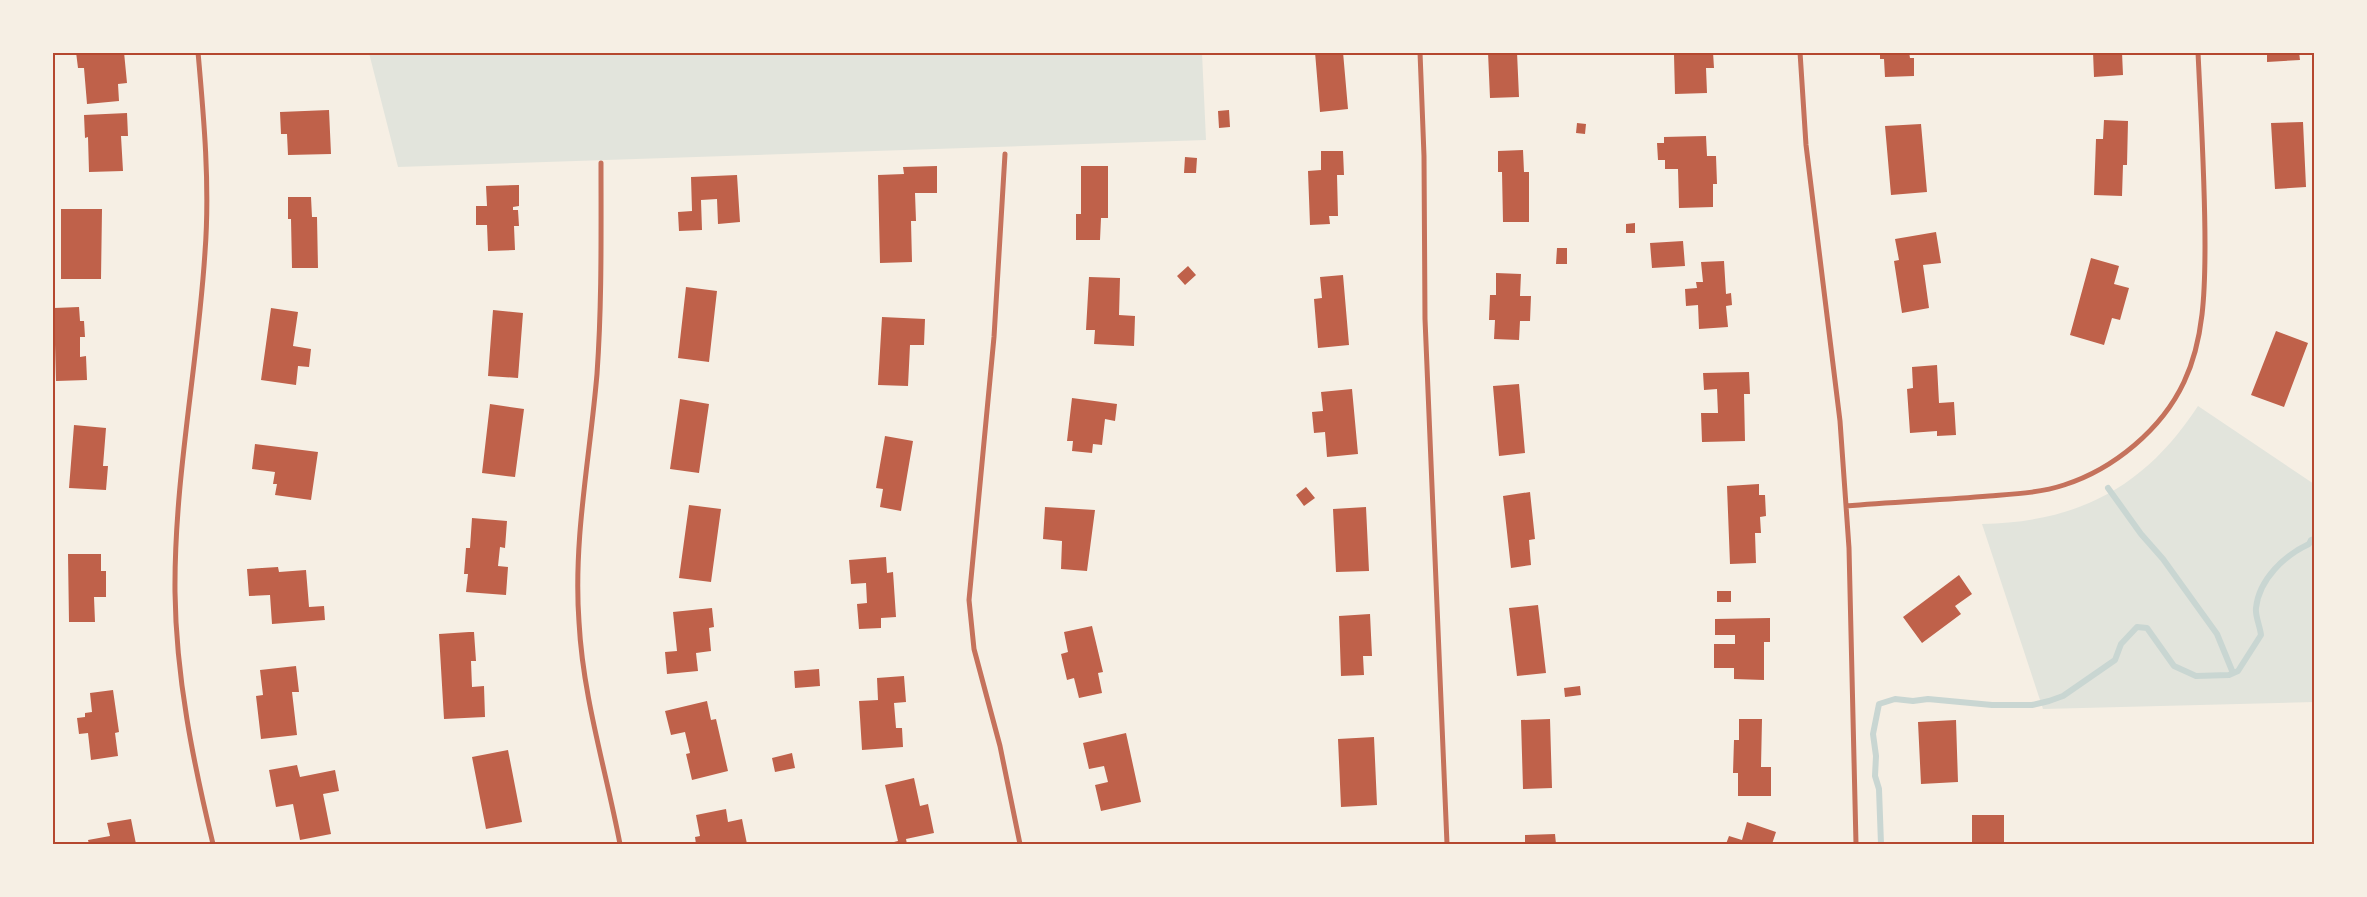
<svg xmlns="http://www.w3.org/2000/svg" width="2367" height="897" font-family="Mulish,sans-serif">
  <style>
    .green { fill: #e2e4dc }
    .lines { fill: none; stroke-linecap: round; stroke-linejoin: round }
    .stream { stroke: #c9d6d2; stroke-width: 6 }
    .building { fill: #bf614a }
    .minor { stroke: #c5725c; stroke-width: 5 }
    .neatline { fill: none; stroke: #b5482f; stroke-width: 2 }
  </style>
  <rect width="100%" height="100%" fill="#f6efe4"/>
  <!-- green -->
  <path class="green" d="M369 53H1202L1206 140 398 167Z
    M2198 406 2314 484V702L2043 709 1982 524C2079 522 2145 487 2198 406Z"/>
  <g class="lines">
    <!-- stream -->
    <path class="stream" d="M2108 488 2141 534 2163 559 2217 634 2233 673
      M1881 844 1879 789 1875 776 1876 756 1873 734 1879 704 1895 699 1913 701 1928 699 1992 705H2032L2049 701 2063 696 2115 660 2121 644 2137 627 2147 628 2174 666 2196 676 2229 675 2238 671 2261 635C2260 626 2255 616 2256 608 2259 579 2285 555 2309 544L2311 540 2314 539"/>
  </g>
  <!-- building -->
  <path class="building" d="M76 52H124L127 83 118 84 119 101 87 104 84 68H78Z
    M1315 52H1343L1348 109 1320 112Z
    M1488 52H1517L1519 97 1490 98Z
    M1667 52H1713L1714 68H1706L1707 93 1675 94 1674 55H1667Z
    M1880 52H1909L1910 58H1914V76L1885 77 1884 59H1880Z
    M2093 52H2122L2123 75 2094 77Z
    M2267 52H2299L2300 60 2267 62Z
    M329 110 331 154 288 155 287 134H281L280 112Z
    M1229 110 1230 127 1219 128 1218 111Z
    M127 113 128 136H121L123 171 89 172 88 137 85 138 84 115Z
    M2104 120 2128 121 2127 165H2123L2122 196 2094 195 2096 139H2103Z
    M2303 122 2306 187 2275 189 2271 123Z
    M1577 123 1586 124 1585 134 1576 133Z
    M1921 124 1927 192 1891 195 1885 126Z
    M1706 136 1707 156H1716L1717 184H1713V207L1679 208 1678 169H1665V160H1658L1657 143H1664V137Z
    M1523 150 1524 172H1529V222H1503L1502 172H1498V151Z
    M1321 151H1343L1344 175H1337L1338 216H1329L1330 224 1310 225 1308 171 1321 170Z
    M1185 157 1197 158 1196 173H1184Z
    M937 166V193H915L916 221H911L912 262 880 263 878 175 904 174 903 167Z
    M1081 166H1108V218H1101L1100 240H1076V214H1081Z
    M737 175 740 222 718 224 717 199 701 200 702 230 679 231 678 212 692 211 691 177Z
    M519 185V206L513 207V210H518L519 226H514L515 250 488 251 487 225H476V206H487L486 186Z
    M288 197H311L312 217H317L318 268H292L291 219H288Z
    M61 209H102L101 279H61Z
    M1635 223V233H1626V224Z
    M1936 232 1941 263 1923 265 1929 308 1902 313 1894 261 1899 260 1895 239Z
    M1683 241 1685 266 1652 268 1650 243Z
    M1557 248H1567V264H1556Z
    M2091 258 2119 266 2114 284 2129 288 2120 320 2112 318 2104 345 2070 335Z
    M1724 261 1726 294 1731 293 1732 305 1726 306 1728 327 1699 329 1698 305 1686 306 1685 289 1697 288 1696 282H1703L1701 262Z
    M1188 266 1196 275 1185 285 1177 276Z
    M1496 273 1521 274 1520 296H1531L1530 321H1520L1519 340 1494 339 1495 320H1489L1490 295H1496Z
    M1343 275 1349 345 1318 348 1314 299 1322 298 1320 277Z
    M1089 277 1120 278 1119 315 1135 316 1134 346 1094 344 1095 330H1086Z
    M686 287 717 291 709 362 678 358Z
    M79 307 80 321H84L85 337H80V357L86 356 87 380 56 381 54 308Z
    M271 308 298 312 293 346 311 349 309 367 298 366 296 385 261 380Z
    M493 310 523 313 518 378 488 376Z
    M882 317 925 319 924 345H910L908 386 878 385Z
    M2276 331 2308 343 2284 407 2251 395Z
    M1937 365 1939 403 1954 402 1956 435 1937 436V431L1910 433 1907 389 1913 388 1912 367Z
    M1749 372 1750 394H1744L1745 441 1702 442 1701 413H1718L1717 389 1704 390 1703 373Z
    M1519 384 1525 453 1499 456 1493 386Z
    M1352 389 1358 454 1327 457 1325 432 1314 433 1312 412 1323 411 1321 392Z
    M1072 398 1117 404 1115 421 1105 419 1102 445 1093 444 1092 453 1072 451 1073 441H1067Z
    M680 399 709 404 699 473 670 469Z
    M490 404 524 409 515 477 482 473Z
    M74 425 106 428 103 466H108L106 490 69 488Z
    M885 436 913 441 901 511 880 507 883 489 876 488Z
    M255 444 318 452 311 500 275 495 277 484H273L275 472 252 469Z
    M1759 484V495H1765L1766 516 1760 517 1761 533H1755L1756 563 1730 564 1727 486Z
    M1306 487 1315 498 1304 506 1296 495Z
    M1530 492 1535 539 1529 540 1531 565 1511 568 1503 496Z
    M689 505 721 509 711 582 679 578Z
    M1045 507 1095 510 1087 571 1061 569 1062 541 1043 539Z
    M1366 507 1369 571 1336 572 1333 509Z
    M472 518 507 521 505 548 500 547 498 566 508 567 506 595 466 592 468 574H464L466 548H470Z
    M68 554H101V571H106V597H94L95 622H69Z
    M886 557 887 573 893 572 896 617 881 618V628L859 629 857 604 867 603 866 583 851 584 849 560Z
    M278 567 279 572 306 570 309 607 324 606 325 620 272 624 270 595 249 596 247 569Z
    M1959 575 1972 594 1955 606 1961 614 1922 643 1903 617Z
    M1717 591H1731V602H1717Z
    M1538 605 1546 673 1517 676 1509 608Z
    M712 608 714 627 709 628 711 651 696 653 698 671 667 674 665 652 677 651 673 612Z
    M1370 614 1372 656H1363L1364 675 1341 676 1339 616Z
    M1770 618V642H1764V680L1734 679V668H1714V644H1735V635H1715V619Z
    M1092 626 1103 672 1098 673 1102 693 1079 698 1074 678 1067 680 1061 654 1068 652 1064 632Z
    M469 632H474L476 661H471L472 687 484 686 485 717 444 719 439 634Z
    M296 666 299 692H292L297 735 261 739 256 696 263 695 260 670Z
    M819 669 820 686 795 688 794 671Z
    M904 676 906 702 894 703 896 728H902L903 747 862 750 859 701 878 700 877 678Z
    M1580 686 1581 695 1565 697 1564 688Z
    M113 690 119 732 115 733 118 756 91 760 88 733 79 734 77 718 85 717V713L92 712 90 693Z
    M707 701 711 720 716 719 728 771 692 780 686 754 690 753 685 732 671 735 665 711Z
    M1550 719 1552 788 1523 789 1521 720Z
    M1739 719H1762L1761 767H1771V796H1738V773H1733L1734 740H1739Z
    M1956 720 1958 782 1921 784 1918 722Z
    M1126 733 1141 802 1101 811 1095 785 1108 782 1104 766 1089 769 1083 743Z
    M1374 737 1377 805 1341 807 1338 739Z
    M508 750 522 822 486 829 472 757Z
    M792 753 795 768 775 772 772 758Z
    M297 765 300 777 335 770 339 791 323 794 331 834 300 840 293 804 276 807 269 770Z
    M914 778 920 806 928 804 934 833 906 839 907 844H886L898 841 885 785Z
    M726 809 728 822 742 819 747 844H696L695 837 700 836 696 815Z
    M1972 815H2004V844H1972Z
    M131 819 136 844H89L88 840 110 836 107 823Z
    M1747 822 1776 832 1772 844H1726L1729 836 1742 840Z
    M1555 834 1556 844H1525V835Z"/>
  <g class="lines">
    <!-- minor -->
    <path class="minor" d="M198 52C204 119 210 186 205 252 198 365 174 478 175 592 176 677 193 761 213 844
      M1420 52 1424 156 1425 319 1447 844
      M1800 52 1806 145 1840 421 1849 548 1856 844
      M1005 154 994 337 969 600 974 649 1000 746 1020 844
      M601 163C601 233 602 304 597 374 590 457 573 539 579 622 583 698 606 770 620 844
      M1846 506C1894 502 1941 500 1989 496 2014 494 2040 493 2064 485 2114 469 2162 429 2184 382 2204 340 2205 290 2205 245 2205 181 2201 117 2198 52"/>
  </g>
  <!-- border -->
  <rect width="2367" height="897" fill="none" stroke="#f6efe4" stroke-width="108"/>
  <rect x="54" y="54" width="2259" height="789" class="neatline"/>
</svg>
